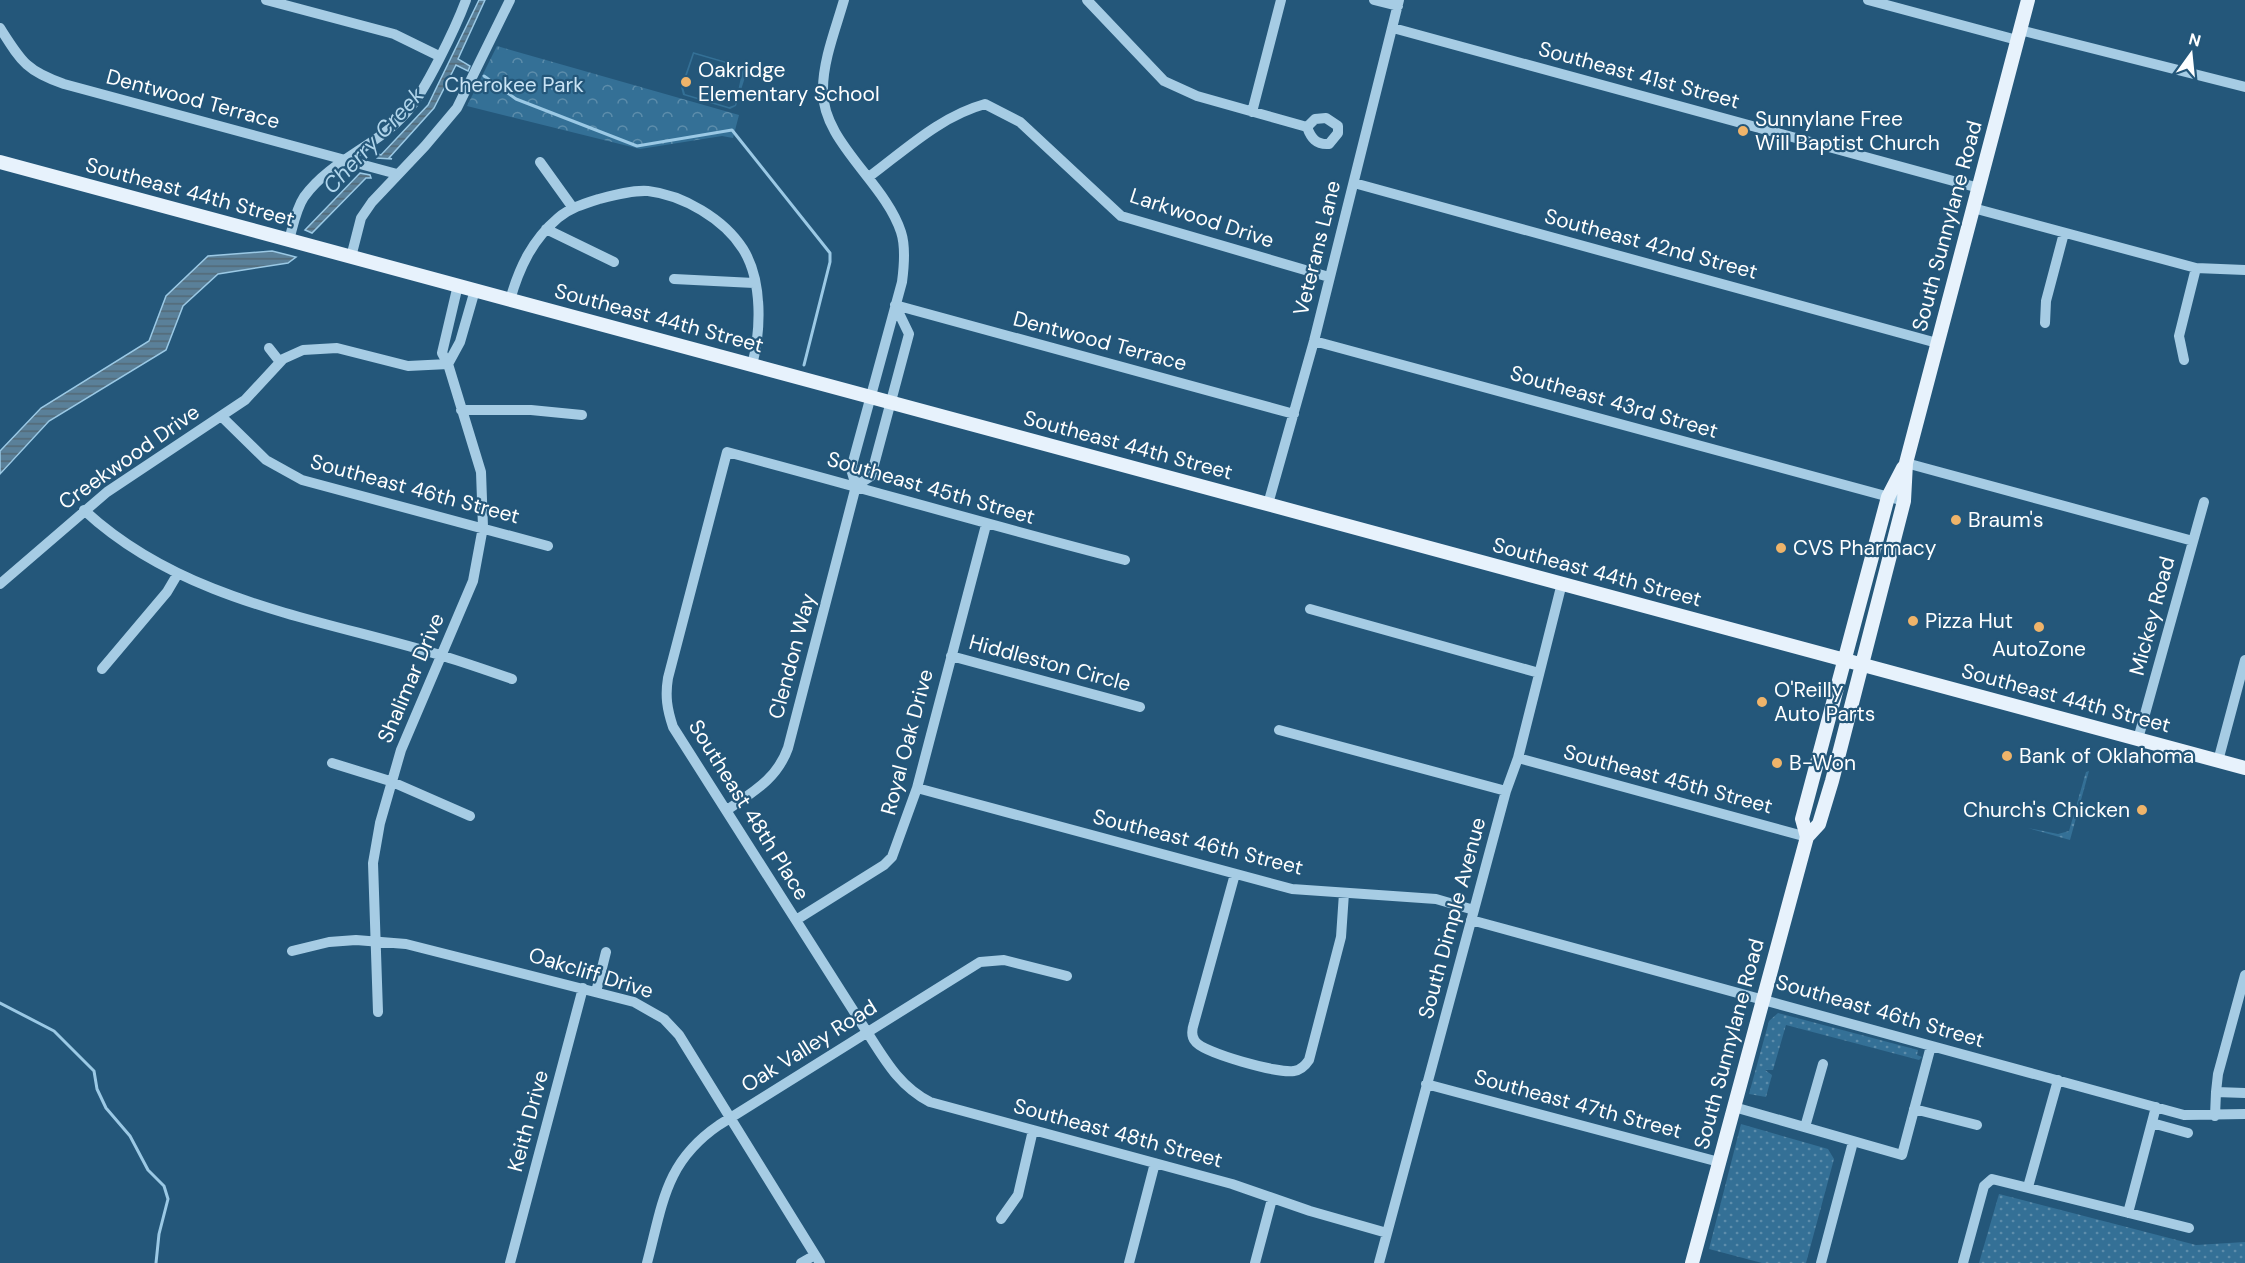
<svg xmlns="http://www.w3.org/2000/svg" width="2245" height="1263" font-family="'DM Sans',sans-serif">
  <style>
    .grass { fill: url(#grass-dots) }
    .park { fill: url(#park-crowns) }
    .garden { fill: #347096; fill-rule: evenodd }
    .water { fill: url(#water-rules); stroke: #9bc9e5; stroke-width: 1.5 }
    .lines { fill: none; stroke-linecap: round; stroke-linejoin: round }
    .stream { stroke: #9bc9e5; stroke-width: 3 }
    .minor { stroke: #a6cce4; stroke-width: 10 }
    .major { stroke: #e7f2fc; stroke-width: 14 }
    .poi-dot { fill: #efb46a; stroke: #24577a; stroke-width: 2 }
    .labels { text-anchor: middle; stroke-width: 4.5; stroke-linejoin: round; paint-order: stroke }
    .poi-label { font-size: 21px; fill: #fff; stroke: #24577a; text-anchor: start }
    .street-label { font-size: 21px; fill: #fff; stroke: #24577a }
    .park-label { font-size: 21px; fill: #c9e3f4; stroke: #24577a }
    .water-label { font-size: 22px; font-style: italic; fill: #b1d6ec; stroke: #24577a }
  </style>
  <defs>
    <pattern id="grass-dots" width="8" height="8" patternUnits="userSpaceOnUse" patternTransform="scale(1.5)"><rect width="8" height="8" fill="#347096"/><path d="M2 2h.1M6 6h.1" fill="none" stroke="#5d8dab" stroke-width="1.8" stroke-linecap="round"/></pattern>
    <pattern id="park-crowns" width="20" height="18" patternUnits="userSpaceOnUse" patternTransform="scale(1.5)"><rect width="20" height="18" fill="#347096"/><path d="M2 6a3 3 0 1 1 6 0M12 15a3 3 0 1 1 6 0" fill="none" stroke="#5d8dab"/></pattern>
    <pattern id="water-rules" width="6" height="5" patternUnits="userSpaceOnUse" patternTransform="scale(1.5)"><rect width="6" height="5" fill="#5a8099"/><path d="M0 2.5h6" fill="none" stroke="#546976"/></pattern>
  </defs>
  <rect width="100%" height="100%" fill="#24577a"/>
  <!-- grass -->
  <path class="grass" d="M2089 771 2070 840 2028 828 2058 834 2069 831 2086 772Z
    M1778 1013 1918 1050 1917 1055 1922 1057 1919 1060 1786 1025 1773 1070H1765L1772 1075 1766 1097 1749 1094 1769 1021Z
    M1741 1124 1828 1149 1834 1159 1806 1263H1762L1709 1249Z
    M1999 1194 2196 1245 2245 1242V1263H1979Z"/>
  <!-- park -->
  <path class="park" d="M497 46 739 115 733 138 722 136 640 149 467 106Z"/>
  <!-- garden -->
  <path class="garden" d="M693 52 744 67 746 74 736 106 730 109 683 95 681 87ZM694 54 743 68 735 105 729 107 685 94 683 87Z"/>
  <!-- water -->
  <path class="water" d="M479 0H485L458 59 470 66 468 71 456 65 434 108 389 158 392 159 377 158 378 154 381 155 428 105Z
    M360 173 370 175 371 178H366L312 233 305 230Z
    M272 251 296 257 288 263 218 274 183 306 166 350 49 421 0 474V451L41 408 149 341 166 296 208 256Z"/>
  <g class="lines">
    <!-- stream -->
    <path class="stream" d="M484 76 516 99 637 146 732 130 830 253V262L804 365
      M0 1003 54 1031 94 1071 97 1089 106 1108 130 1136 148 1170 164 1186 168 1199 159 1234 156 1263"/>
    <!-- minor -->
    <path class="minor" d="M266 0 394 34 439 56
      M1087 0 1164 81 1197 96 1307 127
      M1374 0 1398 6
      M1868 0 2017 40
      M0 28C21 61 26 71 64 84L397 174
      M1393 28 1979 188
      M2020 30 2245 87
      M1252 112 1281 0
      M1326 118 1338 126V133L1329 144C1316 145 1311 138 1307 127L1315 119Z
      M540 162 573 208
      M870 176C905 150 941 116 985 104L1020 122 1121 216 1329 277
      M1354 183 1937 343
      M1973 208 2196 268 2245 270
      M546 229 614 262
      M289 240C293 226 296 209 304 197 331 160 377 146 406 113 425 92 456 27 466 0
      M351 257 361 218 372 202 425 146 457 108 510 0
      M674 279 754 283
      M510 300C519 268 532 240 558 218 570 208 583 204 599 199 614 195 632 190 648 191 683 195 724 219 743 249 763 281 761 331 752 365
      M895 305 1294 414
      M2045 323 2046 301 2064 233
      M1314 341 1904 501
      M269 348 280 362
      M2184 360 2179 336 2196 268
      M448 364 460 342 475 290
      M461 410H531L582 415
      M221 416 266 460 302 480 548 546
      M1906 463 2193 541
      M856 486 871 476 909 334 895 305
      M1268 504 1314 341 1399 0
      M84 510C183 602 318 618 443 656 466 663 489 671 512 679
      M1125 560C992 526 860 487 727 452L668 678C665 696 667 709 673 727L867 1032C885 1060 899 1086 930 1102L1232 1184 1310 1211 1387 1233
      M0 584 107 492 245 400 283 359 303 350 337 348 408 366 448 364
      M1310 609 1539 673
      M951 656 1140 707
      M102 669 167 592 177 575
      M1279 730 1506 791
      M2138 739 2204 502
      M1518 758 1807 837
      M2218 761 2245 660
      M332 763 390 781 470 816
      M917 788 1292 889 1436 899 1474 910
      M727 810C753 792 777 779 788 748L856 486 851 469 902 282C904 267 906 247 901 232 885 182 821 141 823 89 823 60 836 28 844 0
      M1235 874 1194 1023C1192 1029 1191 1036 1195 1041 1202 1053 1280 1074 1294 1071 1301 1070 1305 1066 1309 1060L1341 937 1344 893
      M796 920 884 865 892 857 917 788 986 525
      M1471 920 2184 1115 2245 1114
      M292 951 329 942 356 940 406 944 634 1002 664 1019 679 1035 820 1263
      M596 992 606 952
      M378 1012 373 863 380 823 401 750 473 581 483 527 481 472 448 364 442 353 458 285
      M1426 1084 1719 1162
      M2216 1092 2218 1074 2245 975
      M1734 1107 1902 1155 1931 1046
      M1914 1109 1977 1125
      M2215 1116 2216 1092 2245 1093
      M2152 1123 2188 1133
      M1805 1127 1823 1064
      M2028 1187 2058 1080
      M2128 1213 2156 1107
      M1001 1219 1018 1195 1033 1130
      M510 1263 583 988
      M647 1263C663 1203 665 1162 719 1125L980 962 1004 960 1067 976
      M801 1263 815 1255
      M1129 1263 1155 1163
      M1255 1263 1272 1199
      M1379 1263 1506 791 1518 758 1562 583
      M1821 1263 1853 1142
      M1963 1263 1984 1186 1992 1179 2189 1228"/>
    <!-- major -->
    <path class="major" d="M0 162 2245 768
      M1807 837 1802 819 1888 497 1903 468
      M1692 1263 1807 837 1819 824 1832 781 1904 501 1906 463 2028 0"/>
  </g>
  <!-- markers -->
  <g class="poi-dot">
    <circle cx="686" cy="82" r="6"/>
    <circle cx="1743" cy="131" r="6"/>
    <circle cx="1956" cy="520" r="6"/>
    <circle cx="1781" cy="548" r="6"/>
    <circle cx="1913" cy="621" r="6"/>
    <circle cx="2039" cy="627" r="6"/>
    <circle cx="1762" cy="702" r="6"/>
    <circle cx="2007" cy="756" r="6"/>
    <circle cx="1777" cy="763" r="6"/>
    <circle cx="2142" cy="810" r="6"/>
  </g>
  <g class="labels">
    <!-- poi labels -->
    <g class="poi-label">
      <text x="698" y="77">Oakridge<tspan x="698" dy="24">Elementary School</tspan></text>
      <text x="1755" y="126">Sunnylane Free<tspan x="1755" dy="24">Will Baptist Church</tspan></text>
      <text x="1968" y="527">Braum's</text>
      <text x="1793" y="555">CVS Pharmacy</text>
      <text x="1925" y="628">Pizza Hut</text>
      <text x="2039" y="656" text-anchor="middle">AutoZone</text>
      <text x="1774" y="697">O'Reilly<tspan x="1774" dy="24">Auto Parts</tspan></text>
      <text x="2019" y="763">Bank of Oklahoma</text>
      <text x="1789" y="770">B-Won</text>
      <text x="2130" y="817" text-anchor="end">Church's Chicken</text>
    </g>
    <!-- street labels -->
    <g class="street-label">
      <text transform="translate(1639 75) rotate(15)" y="7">Southeast 41st Street</text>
      <text transform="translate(193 99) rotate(15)" y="7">Dentwood Terrace</text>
      <text transform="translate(190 192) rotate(15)" y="7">Southeast 44th Street</text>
      <text transform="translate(1202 218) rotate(18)" y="7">Larkwood Drive</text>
      <text transform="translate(1947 226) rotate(-75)" y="7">South Sunnylane Road</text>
      <text transform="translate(1651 244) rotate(15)" y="7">Southeast 42nd Street</text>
      <text transform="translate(1317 248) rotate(-76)" y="7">Veterans Lane</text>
      <text transform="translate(659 318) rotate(15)" y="7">Southeast 44th Street</text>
      <text transform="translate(1100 341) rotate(15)" y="7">Dentwood Terrace</text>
      <text transform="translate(1614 402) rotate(16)" y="7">Southeast 43rd Street</text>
      <text transform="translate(1128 445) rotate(15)" y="7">Southeast 44th Street</text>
      <text transform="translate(129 457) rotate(-35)" y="7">Creekwood Drive</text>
      <text transform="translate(931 488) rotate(16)" y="7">Southeast 45th Street</text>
      <text transform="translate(415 489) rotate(15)" y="7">Southeast 46th Street</text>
      <text transform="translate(1597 572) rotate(15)" y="7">Southeast 44th Street</text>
      <text transform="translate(2152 616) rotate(-75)" y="7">Mickey Road</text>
      <text transform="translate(792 656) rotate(-75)" y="7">Clendon Way</text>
      <text transform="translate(1050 663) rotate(15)" y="7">Hiddleston Circle</text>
      <text transform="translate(411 678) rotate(-67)" y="7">Shalimar Drive</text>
      <text transform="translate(2066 698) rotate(15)" y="7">Southeast 44th Street</text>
      <text transform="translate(907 742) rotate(-75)" y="7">Royal Oak Drive</text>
      <text transform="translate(1668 779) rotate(15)" y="7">Southeast 45th Street</text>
      <text transform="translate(749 810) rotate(58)" y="7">Southeast 48th Place</text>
      <text transform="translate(1198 842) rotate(14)" y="7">Southeast 46th Street</text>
      <text transform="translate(1452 918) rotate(-75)" y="7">South Dimple Avenue</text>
      <text transform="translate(591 973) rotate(17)" y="7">Oakcliff Drive</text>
      <text transform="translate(1880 1011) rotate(16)" y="7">Southeast 46th Street</text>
      <text transform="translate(1729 1044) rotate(-75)" y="7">South Sunnylane Road</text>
      <text transform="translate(809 1046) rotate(-32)" y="7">Oak Valley Road</text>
      <text transform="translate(1578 1104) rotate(15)" y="7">Southeast 47th Street</text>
      <text transform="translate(528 1121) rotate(-75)" y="7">Keith Drive</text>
      <text transform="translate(1118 1133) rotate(15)" y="7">Southeast 48th Street</text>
    </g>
    <!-- park labels -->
    <g class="park-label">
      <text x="514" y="92">Cherokee Park</text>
    </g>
    <!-- water labels -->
    <g class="water-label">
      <text transform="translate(373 140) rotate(-47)" y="8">Cherry Creek</text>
    </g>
  </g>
  <!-- north arrow -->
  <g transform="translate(2191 54) rotate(15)" stroke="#24577a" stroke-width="4.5" paint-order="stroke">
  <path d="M0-4.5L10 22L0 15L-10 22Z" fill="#ffffff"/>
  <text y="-9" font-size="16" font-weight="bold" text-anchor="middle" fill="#ffffff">N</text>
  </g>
</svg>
